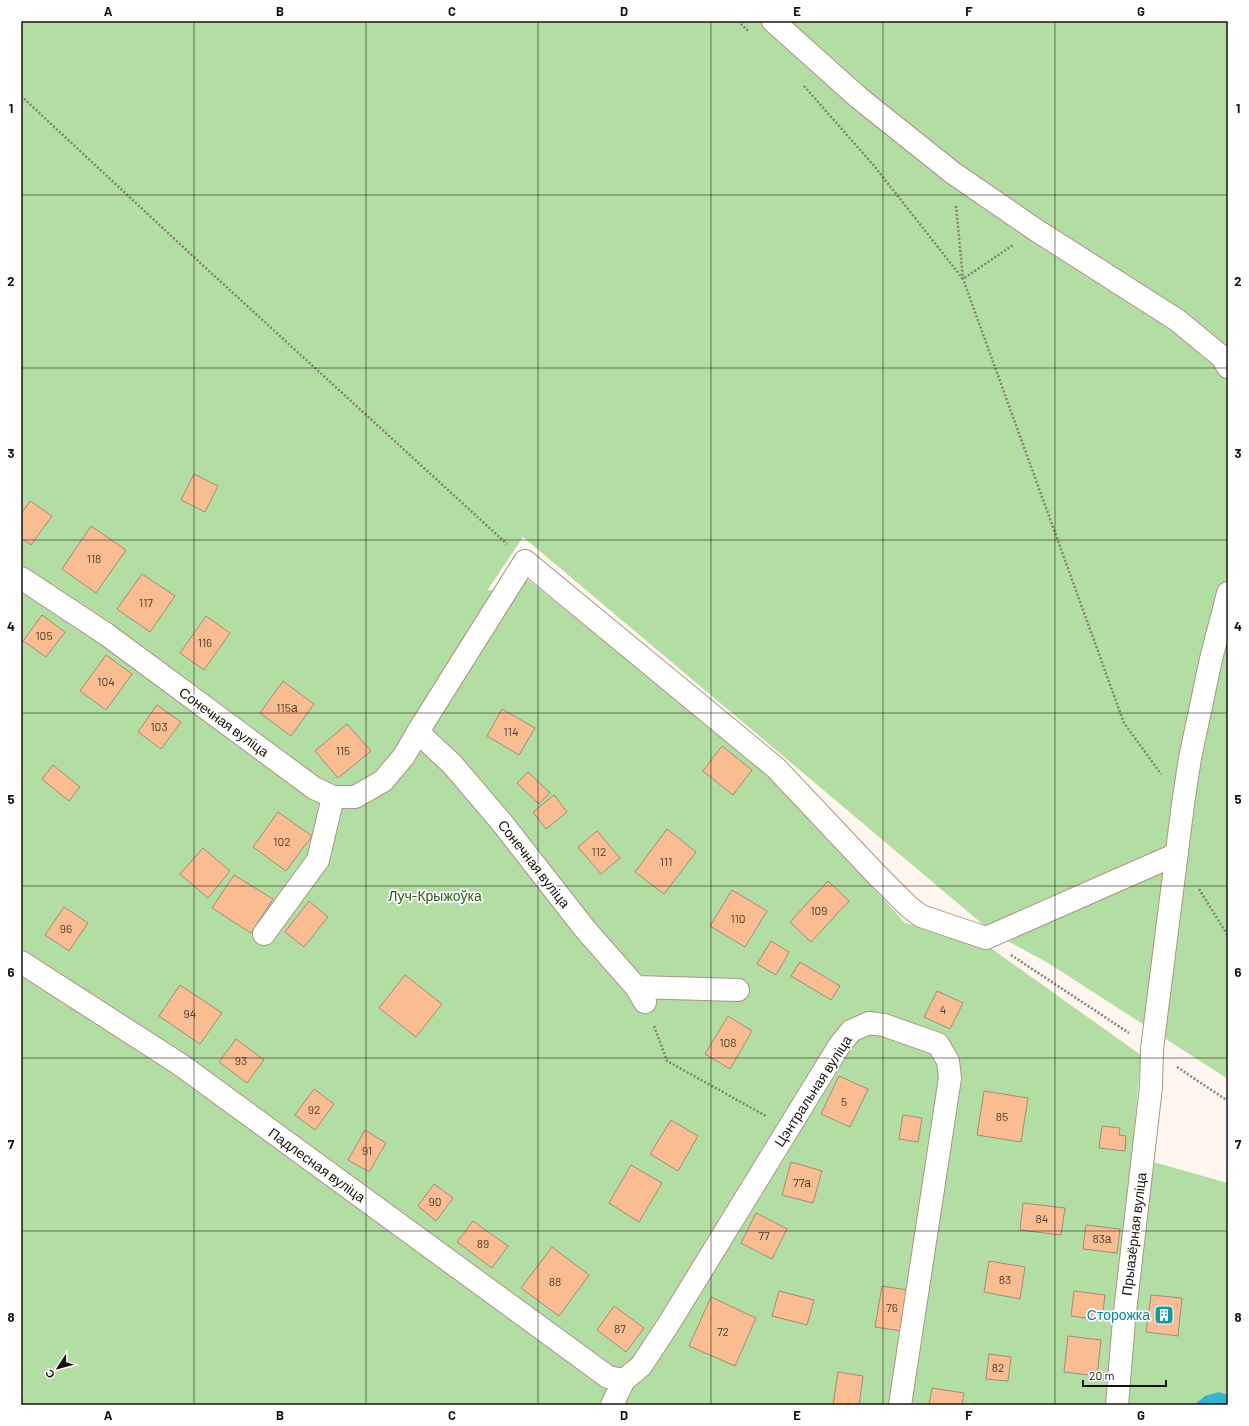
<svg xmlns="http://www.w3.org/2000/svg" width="1249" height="1426" font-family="Barlow,sans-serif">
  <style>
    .green { fill: #b3dea3 }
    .water { fill: #35b4d2 }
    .building { fill: #fabc91; stroke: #a08b7d }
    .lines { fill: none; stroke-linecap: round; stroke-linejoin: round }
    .minor-casing { stroke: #a99685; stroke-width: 24 }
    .path { stroke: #867f78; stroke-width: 2.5; stroke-dasharray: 2 2; stroke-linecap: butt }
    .minor { stroke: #fff; stroke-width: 22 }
    .grid { fill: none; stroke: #1a130c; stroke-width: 1; stroke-opacity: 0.55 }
    .labels { text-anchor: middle; stroke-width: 3.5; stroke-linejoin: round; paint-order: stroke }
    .number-label { font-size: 12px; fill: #523d2d }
    .street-label { font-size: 14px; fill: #1a130c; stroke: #fff }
    .park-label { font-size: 14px; fill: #2a5b11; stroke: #fff }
    .culture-label { font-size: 14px; fill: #0d838f; stroke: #fff; text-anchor: end }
    .neatline { fill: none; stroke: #1a130c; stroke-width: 1.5 }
    .grid-label { font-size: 13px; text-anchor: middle; font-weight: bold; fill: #1a130c }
  </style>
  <rect width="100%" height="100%" fill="#fff7ef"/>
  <!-- green -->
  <path class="green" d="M21 21H1228V1079L1048 963 993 933 523 537 487 591 528 580 767 771 905 923 985 944 1141 1055 1132 1156 1228 1183V1405H21Z"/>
  <!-- water -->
  <path class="water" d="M1219 1392 1228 1395V1405H1194L1205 1396Z"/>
  <!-- building -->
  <path class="building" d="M194 474 218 486 205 512 181 500Z
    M30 501 52 516 31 545 21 538V514Z
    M91 526 126 550 96 593 62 569Z
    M142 574 175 596 150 632 117 609Z
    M42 615 65 632 46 657 23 641Z
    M206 616 230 633 204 670 180 653Z
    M106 655 132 674 106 710 80 691Z
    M283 681 314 704 291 736 260 713Z
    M157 705 181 722 161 749 138 732Z
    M502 709 535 728 519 755 487 736Z
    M347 724 371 751 338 778 315 751Z
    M722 746 752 770 733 795 703 771Z
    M53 765 80 787 69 801 42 779Z
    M528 772 550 793 539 804 517 783Z
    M554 795 567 812 546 829 533 812Z
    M278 812 312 836 286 871 253 847Z
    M667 829 696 852 664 894 635 872Z
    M597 831 620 858 601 874 578 847Z
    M203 848 230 871 208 898 180 874Z
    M234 875 273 899 251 933 212 908Z
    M828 881 849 901 811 942 790 922Z
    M732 890 767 911 745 947 710 926Z
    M309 901 328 917 304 947 285 932Z
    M64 907 88 923 69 951 45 935Z
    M771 941 789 952 776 975 757 964Z
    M800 962 840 986 831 1000 791 976Z
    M405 975 442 1004 416 1037 379 1008Z
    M180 985 222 1013 200 1044 159 1016Z
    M937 991 963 1003 950 1029 924 1017Z
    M728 1016 752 1031 730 1069 705 1054Z
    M236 1039 264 1060 247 1083 219 1062Z
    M839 1076 868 1089 850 1127 821 1114Z
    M314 1089 334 1104 315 1130 295 1115Z
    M984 1091 1028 1098 1021 1142 977 1135Z
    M903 1115 922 1118 918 1142 899 1139Z
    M671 1120 698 1136 678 1171 650 1154Z
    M1102 1126 1120 1128 1119 1135 1126 1136 1125 1151 1099 1148Z
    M365 1130 386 1143 369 1172 348 1160Z
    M791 1162 822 1171 813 1203 782 1195Z
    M631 1165 662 1183 639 1222 609 1203Z
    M434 1184 453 1198 436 1221 418 1206Z
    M1023 1203 1065 1208 1061 1235 1020 1230Z
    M756 1213 787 1229 772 1259 741 1243Z
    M473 1221 508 1246 492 1268 457 1242Z
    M1086 1225 1120 1229 1117 1253 1083 1249Z
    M552 1247 589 1275 559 1316 521 1288Z
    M989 1261 1025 1267 1020 1299 984 1292Z
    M882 1286 908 1290 901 1331 875 1327Z
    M779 1291 814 1300 807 1325 772 1316Z
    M1074 1291 1105 1295 1102 1320 1071 1316Z
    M1151 1295 1182 1298 1178 1336 1146 1332Z
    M711 1297 756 1318 735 1366 689 1346Z
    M614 1306 644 1328 626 1352 597 1330Z
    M1068 1336 1101 1340 1097 1376 1064 1372Z
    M989 1354 1011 1357 1008 1381 986 1379Z
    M838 1372 863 1376 859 1405H833Z
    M932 1388 964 1393 962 1405H929Z"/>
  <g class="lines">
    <defs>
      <path id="minor" d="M773 21 859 98 953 173 1036 230 1177 320 1222 357 1228 367
        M21 578 106 634 314 788 333 797H355L383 781 404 756 419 730 525 561 776 768 876 874 909 907 921 916 986 938 1177 854
        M419 730 425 739 452 764 503 824 585 929 636 987 645 1002
        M264 934 318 860 333 797
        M21 962 181 1065 608 1377 624 1380 641 1366 668 1325 839 1046 851 1031 869 1023 884 1025 938 1044 948 1061 950 1078 900 1405
        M636 987 738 990
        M612 1405 624 1380
        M1117 1405 1124 1320 1151 1087 1152 1049 1183 804 1190 758 1211 659 1228 593"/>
    </defs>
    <!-- minor casing -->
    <use href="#minor" class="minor-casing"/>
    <!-- path -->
    <path class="path" d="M738 21 749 32
      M804 86 875 167 963 279 1013 245
      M21 96 196 259 507 544
      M956 206 963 279 1124 723 1161 774
      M1199 889 1228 936
      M1011 955 1129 1033
      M654 1026 667 1061 766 1116
      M1177 1067 1228 1101"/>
    <!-- minor -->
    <use href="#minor" class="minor"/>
  </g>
  <!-- grid -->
  <path class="grid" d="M194 21V1405M366 21V1405M538 21V1405M711 21V1405M883 21V1405M1055 21V1405M21 195H1228M21 368H1228M21 540H1228M21 713H1228M21 886H1228M21 1058H1228M21 1231H1228"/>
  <!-- icons -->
  <defs>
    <symbol id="building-square" viewBox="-11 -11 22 22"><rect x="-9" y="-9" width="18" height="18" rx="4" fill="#0f9aa8" stroke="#fff"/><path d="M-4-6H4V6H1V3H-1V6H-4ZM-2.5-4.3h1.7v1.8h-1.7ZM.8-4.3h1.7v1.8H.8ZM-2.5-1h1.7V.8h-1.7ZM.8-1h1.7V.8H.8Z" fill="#fff"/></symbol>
  </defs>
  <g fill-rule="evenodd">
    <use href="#building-square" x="1153" y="1304" width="22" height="22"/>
  </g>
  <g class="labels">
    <!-- number labels -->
    <g class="number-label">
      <text x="94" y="563">118</text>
      <text x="146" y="607">117</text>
      <text x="44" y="640">105</text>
      <text x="205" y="647">116</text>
      <text x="106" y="686">104</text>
      <text x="287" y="712">115а</text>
      <text x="159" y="731">103</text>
      <text x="511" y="736">114</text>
      <text x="343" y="755">115</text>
      <text x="282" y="846">102</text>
      <text x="599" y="856">112</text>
      <text x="666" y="866">111</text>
      <text x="819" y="915">109</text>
      <text x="738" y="923">110</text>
      <text x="66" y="933">96</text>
      <text x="943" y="1014">4</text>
      <text x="190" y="1018">94</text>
      <text x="728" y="1047">108</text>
      <text x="241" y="1065">93</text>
      <text x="844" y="1106">5</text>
      <text x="314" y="1114">92</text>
      <text x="1002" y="1121">85</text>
      <text x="367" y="1155">91</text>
      <text x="802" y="1187">77а</text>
      <text x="435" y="1206">90</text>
      <text x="1042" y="1223">84</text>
      <text x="764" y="1240">77</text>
      <text x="1102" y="1243">83а</text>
      <text x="483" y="1248">89</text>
      <text x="1005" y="1284">83</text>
      <text x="555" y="1286">88</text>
      <text x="892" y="1312">76</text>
      <text x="620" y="1333">87</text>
      <text x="723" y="1336">72</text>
      <text x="998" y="1372">82</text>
    </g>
    <!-- street labels -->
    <g class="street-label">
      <text transform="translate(224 722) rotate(36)" y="5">Сонечная вуліца</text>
      <text transform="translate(534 864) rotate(52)" y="5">Сонечная вуліца</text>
      <text transform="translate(813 1091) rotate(-57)" y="5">Цэнтральная вуліца</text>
      <text transform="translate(317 1165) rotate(36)" y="5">Падлесная вуліца</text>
      <text transform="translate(1134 1234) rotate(-83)" y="5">Прыазёрная вуліца</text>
    </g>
    <!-- park labels -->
    <g class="park-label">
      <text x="435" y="901">Луч-Крыжоўка</text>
    </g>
    <!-- culture labels -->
    <g class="culture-label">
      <text x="1150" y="1320">Сторожка</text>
    </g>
  </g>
  <!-- border -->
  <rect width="1249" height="1426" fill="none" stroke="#ffffff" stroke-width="44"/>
  <!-- north arrow -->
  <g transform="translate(58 1368) rotate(234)" stroke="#ffffff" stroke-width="3" paint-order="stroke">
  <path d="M0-3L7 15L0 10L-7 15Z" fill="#1a130c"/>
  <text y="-6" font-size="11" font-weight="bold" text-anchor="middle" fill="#1a130c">С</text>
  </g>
  <!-- scale -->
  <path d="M1083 1380v6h83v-6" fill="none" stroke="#1a130c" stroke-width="2"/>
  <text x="1089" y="1380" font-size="12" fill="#1a130c" stroke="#ffffff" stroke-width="3" paint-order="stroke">20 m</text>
  <rect x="22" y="22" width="1205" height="1382" class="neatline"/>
  <g class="grid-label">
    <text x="108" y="16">A</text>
    <text x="280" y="16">B</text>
    <text x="452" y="16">C</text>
    <text x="624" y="16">D</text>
    <text x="797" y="16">E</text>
    <text x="969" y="16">F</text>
    <text x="1141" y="16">G</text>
    <text x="11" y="113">1</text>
    <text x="1238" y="113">1</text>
    <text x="11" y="286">2</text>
    <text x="1238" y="286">2</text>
    <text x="11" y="458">3</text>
    <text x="1238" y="458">3</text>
    <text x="11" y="631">4</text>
    <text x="1238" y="631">4</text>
    <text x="11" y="804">5</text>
    <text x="1238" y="804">5</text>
    <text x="11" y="977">6</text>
    <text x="1238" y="977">6</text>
    <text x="11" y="1149">7</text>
    <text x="1238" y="1149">7</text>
    <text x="11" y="1322">8</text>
    <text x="1238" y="1322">8</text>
    <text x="108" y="1420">A</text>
    <text x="280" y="1420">B</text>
    <text x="452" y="1420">C</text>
    <text x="624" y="1420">D</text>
    <text x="797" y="1420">E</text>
    <text x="969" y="1420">F</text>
    <text x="1141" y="1420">G</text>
  </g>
</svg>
